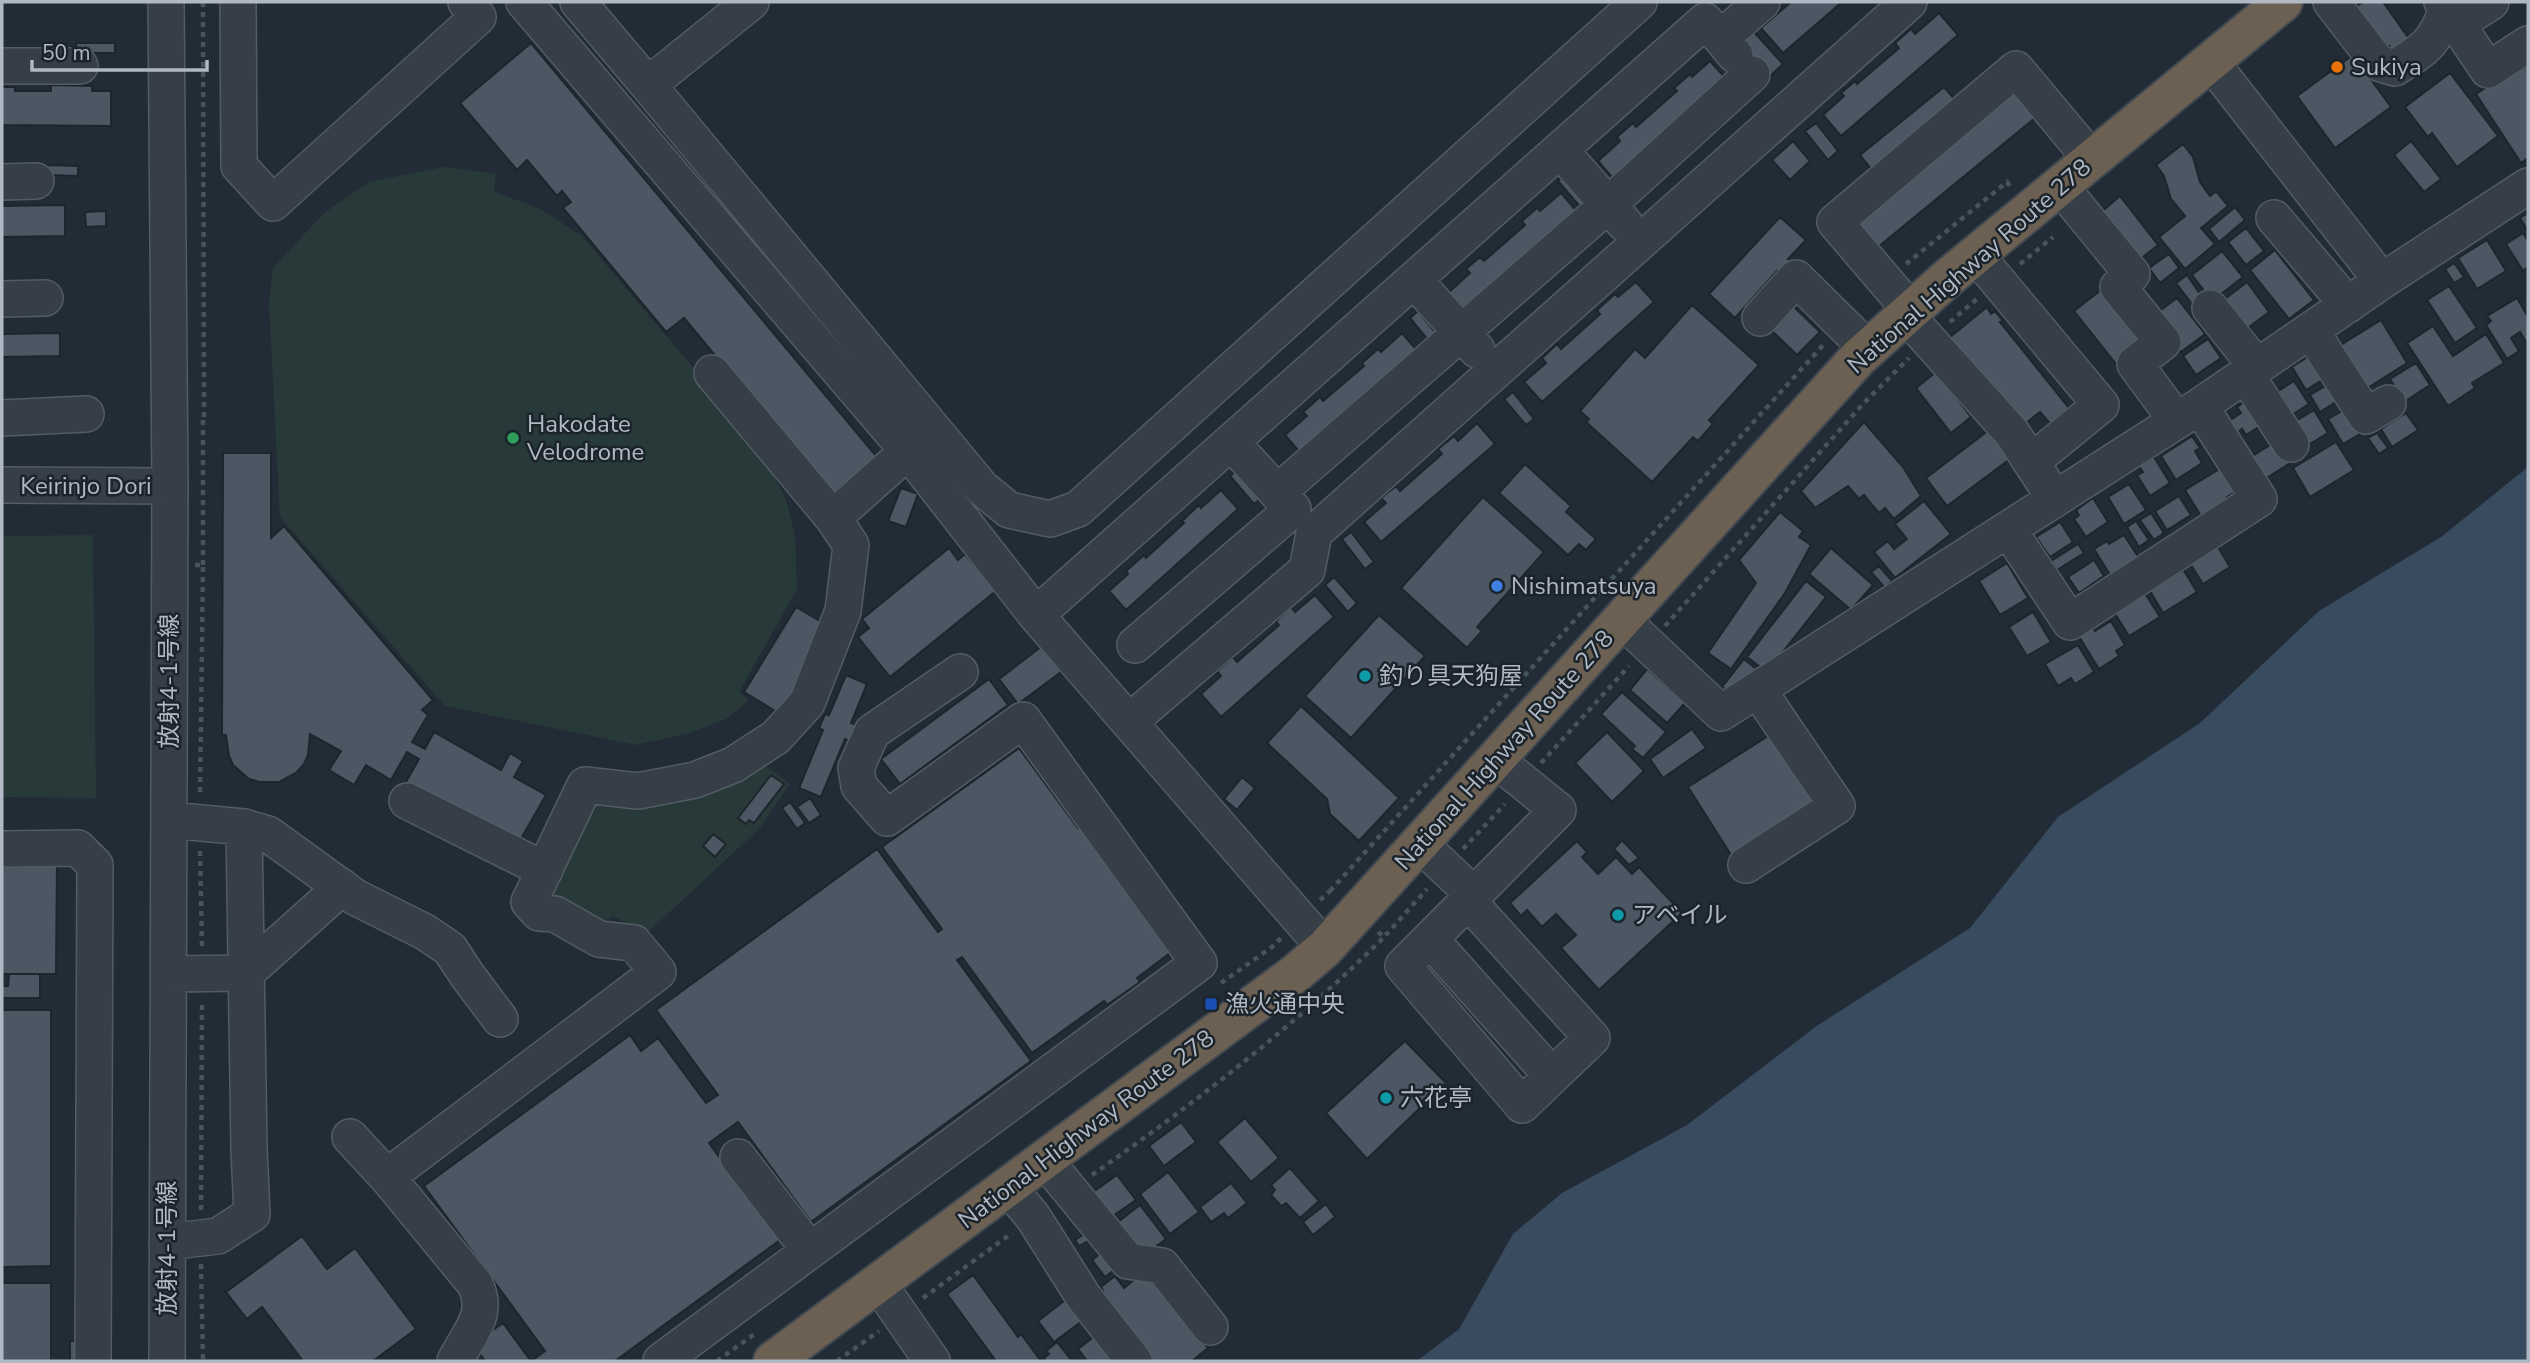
<svg xmlns="http://www.w3.org/2000/svg" width="2530" height="1363" font-family="'Nunito Sans','Noto Sans JP',sans-serif">
  <style>
    .green { fill: #273a39 }
    .water { fill: #394b5e }
    .building { fill: #4b5762; stroke: #1d252d; stroke-width: 2 }
    .lines { fill: none; stroke-linecap: round; stroke-linejoin: round }
    .minor-casing { stroke: #535c64; stroke-width: 38 }
    .highway-casing { stroke: #404951; stroke-width: 42 }
    .path { stroke: #445657; stroke-width: 4.5; stroke-dasharray: 5 5; stroke-linecap: butt }
    .minor { stroke: #363e47; stroke-width: 35 }
    .highway { stroke: #6c6053; stroke-width: 38 }
    .food-dot { fill: #e8710a; stroke: #1b232b; stroke-width: 2.5 }
    .leisure-dot { fill: #2e9e5b; stroke: #1b232b; stroke-width: 2.5 }
    .shop-dot { fill: #3f7fe0; stroke: #1b232b; stroke-width: 2.5 }
    .culture-dot { fill: #0f9aa8; stroke: #1b232b; stroke-width: 2.5 }
    .transit-dot { fill: #1a4fb4; stroke: #1b232b; stroke-width: 2.5 }
    .labels { text-anchor: middle; stroke-width: 5; stroke-linejoin: round; paint-order: stroke }
    .poi-label { font-size: 24px; fill: #b0b9c3; stroke: #1b232b; text-anchor: start }
    .street-label { font-size: 24px; fill: #b0b9c3; stroke: #1b232b }
  </style>
  <rect width="100%" height="100%" fill="#222c36"/>
  <!-- green -->
  <path class="green" d="M444 167 496 174 494 192 539 208 582 236 734 416 765 460 786 499 795 535 797 589 739 692 749 700 726 719 689 733 636 745 445 706 280 517 269 303 273 268 324 213 369 182Z
    M93 535 96 798 2 797V536Z
    M760 761 790 784 759 829 646 934 613 916 596 927 546 895 601 795Z"/>
  <!-- water -->
  <path class="water" d="M2528 467V1361H1417L1459 1329 1513 1234 1562 1193 1687 1125 1818 1025 1970 928 2058 817 2200 723 2319 611 2441 537Z"/>
  <!-- building -->
  <path class="building" d="M1791 2H1842L1783 53 1761 28Z
    M2363 2H2383L2410 40 2393 52 2389 46 2380 52 2351 10Z
    M1939 13 1958 35 1841 136 1823 115 1844 96 1841 93 1855 81 1857 84 1899 48 1895 43 1911 29 1915 34Z
    M1753 31 1783 64 1769 77 1739 45Z
    M76 43H115V53H77Z
    M531 43 877 457 831 495 684 318 666 332 563 208 571 202 562 191 557 196 527 160 517 170 460 103Z
    M2353 55 2391 107 2335 148 2297 96Z
    M1710 61 1730 83 1617 183 1598 161 1620 141 1617 137 1633 123 1636 127 1677 91 1674 88 1690 74 1692 77Z
    M2528 61V158L2521 163 2476 94Z
    M2450 73 2498 136 2457 167 2432 133 2428 137 2405 107Z
    M51 85 92 86V91H111V126L2 125V87H15V91H51Z
    M1944 87 1956 101 1872 170 1860 155Z
    M2013 92 2035 118 1872 252 1851 226Z
    M1816 123 1838 151 1828 160 1805 131Z
    M1793 141 1810 161 1790 180 1772 160Z
    M2411 141 2441 179 2424 192 2394 155Z
    M2183 144 2193 157 2200 182 2210 196 2216 191 2228 206 2201 228 2215 244 2185 269 2159 237 2185 216 2171 199 2164 176 2156 165Z
    M48 165 78 166V176L48 175Z
    M1566 174 1589 201 1581 208 1558 181Z
    M1561 193 1580 215 1467 313 1449 292 1470 273 1466 269 1480 257 1484 261 1525 225 1522 221 1537 208 1540 211Z
    M2120 196 2158 245 2138 261 2100 213Z
    M65 205V236L2 237V206Z
    M2235 207 2245 220 2219 242 2209 229Z
    M106 211V226L86 227 85 212Z
    M2528 213V231L2520 218Z
    M1780 217 1806 240 1788 259 1796 266 1785 278 1777 271 1735 318 1709 294Z
    M2246 228 2264 251 2246 265 2228 242Z
    M2523 233 2528 241V267L2523 271 2506 244Z
    M2487 240 2506 271 2477 289 2458 258Z
    M2275 250 2314 300 2289 319 2250 270Z
    M2222 251 2243 277 2212 301 2192 275Z
    M2169 254 2179 268 2160 283 2149 268Z
    M2454 263 2464 277 2454 283 2445 269Z
    M2187 275 2202 297 2192 304 2176 283Z
    M1636 282 1654 302 1542 402 1524 382 1546 363 1542 358 1557 344 1561 349 1600 314 1597 310 1615 294 1618 297Z
    M2247 282 2269 312 2244 331 2221 302Z
    M2106 286 2147 340 2116 364 2074 311Z
    M2449 286 2477 328 2455 343 2427 300Z
    M2177 298 2205 334 2181 352 2154 315Z
    M2517 298 2528 317V345L2520 332 2511 338 2519 351 2507 359 2486 325 2491 321 2487 316Z
    M1790 303 1820 332 1797 355 1767 326Z
    M1692 305 1759 365 1709 420 1713 424 1698 441 1693 437 1652 482 1586 422 1589 419 1580 411 1635 349 1645 358Z
    M1987 307 1991 314 1995 311 2003 321 2000 322 2072 412 2053 427 2040 412 2021 427 1949 338Z
    M1418 311 1440 338 1432 345 1410 318Z
    M2381 320 2407 363 2358 394 2331 351Z
    M2433 326 2453 356 2486 334 2504 363 2472 383 2475 388 2448 406 2407 343Z
    M60 333V356L2 357V334Z
    M1402 333 1420 354 1303 456 1285 435 1307 416 1303 412 1320 397 1323 401 1364 366 1362 363 1378 349 1381 352Z
    M2208 339 2221 358 2196 375 2183 356Z
    M2317 351 2332 374 2306 390 2292 367Z
    M2416 363 2430 385 2404 402 2390 379Z
    M1936 372 1971 417 1951 433 1916 388Z
    M2337 379 2347 395 2320 412 2310 395Z
    M2294 381 2309 404 2287 418 2272 395Z
    M1513 392 1534 419 1526 425 1504 399Z
    M2252 397 2268 421 2246 435 2242 429 2234 435 2226 423 2241 413 2237 407Z
    M2314 410 2328 433 2300 450 2286 427Z
    M2344 410 2360 434 2343 444 2328 419Z
    M2406 413 2418 430 2392 447 2381 429Z
    M1864 422 1903 467 1921 496 1894 519 1885 508 1879 513 1864 495 1859 499 1848 486 1815 508 1801 491Z
    M1477 423 1495 444 1381 542 1364 522 1386 503 1381 498 1396 486 1400 491 1442 454 1438 449 1454 436 1458 441Z
    M1993 427 2014 456 1947 506 1926 478Z
    M2377 433 2388 448 2379 454 2368 438Z
    M2192 436 2200 448 2195 451 2202 463 2176 480 2161 456Z
    M2278 440 2292 462 2265 479 2251 457Z
    M2336 442 2354 470 2310 497 2293 468Z
    M223 453H271V538L284 526 433 700 422 710 428 715 412 742 425 749 434 732 501 770 510 753 523 761 514 777 546 795 518 844 406 782 419 759 407 752 391 780 366 765 354 785 329 770 341 751 310 734 308 755 304 764 297 772 279 782H259L249 779 233 765 229 756 226 735H222Z
    M2154 457 2170 483 2150 496 2137 475 2143 472 2139 466Z
    M1525 464 1571 506 1566 512 1596 539 1586 550 1579 544 1568 555 1499 493Z
    M2221 468 2236 491 2227 497 2231 504 2204 521 2185 490Z
    M1236 471 1260 499 1254 504 1230 476Z
    M2129 484 2146 510 2124 524 2108 497Z
    M901 488 918 494 906 527 888 521Z
    M1221 490 1238 509 1126 610 1109 591 1128 574 1126 571 1144 555 1146 558 1184 523 1182 521 1199 505 1201 508Z
    M2179 496 2191 515 2167 530 2155 511Z
    M1483 497 1544 552 1477 627 1482 631 1467 648 1401 588Z
    M2093 498 2108 522 2086 537 2074 519 2079 515 2076 510Z
    M1924 501 1951 534 1895 578 1874 552 1888 541 1894 549 1907 539 1895 524Z
    M1780 512 1803 531 1799 537 1811 545 1785 593 1731 669 1708 653 1756 583 1739 560Z
    M2151 513 2164 533 2154 540 2140 520Z
    M2136 521 2149 540 2139 547 2127 527Z
    M2060 522 2073 542 2050 557 2036 537Z
    M1351 532 1374 562 1365 569 1342 539Z
    M2124 535 2141 561 2112 578 2094 549 2107 541 2109 544Z
    M2078 544 2084 553 2057 570 2051 561Z
    M2216 544 2230 567 2203 584 2189 562Z
    M949 548 958 560 965 554 996 591 890 677 858 637 869 628 862 619Z
    M1831 548 1873 585 1851 610 1809 574Z
    M2094 560 2104 576 2079 593 2068 577Z
    M2007 563 2028 598 2000 615 1979 581Z
    M1879 566 1892 581 1885 588 1871 572Z
    M2181 566 2197 592 2163 613 2147 586Z
    M1334 577 1357 603 1348 612 1325 585Z
    M1806 581 1826 597 1767 672 1747 657Z
    M2143 590 2160 617 2129 636 2112 609Z
    M1315 595 1334 617 1221 717 1201 694 1221 676 1217 671 1233 657 1237 662 1279 625 1276 621 1291 607 1295 612Z
    M796 607 830 627 794 707 780 714 744 692Z
    M2033 612 2051 642 2027 656 2009 627Z
    M1379 615 1425 656 1351 738 1305 696Z
    M2111 621 2125 645 2116 651 2119 656 2099 669 2078 635 2092 627 2095 631Z
    M2078 645 2094 672 2075 684 2071 678 2058 686 2045 664Z
    M1042 646 1061 672 1018 704 999 679Z
    M1744 659 1760 672 1733 694 1722 687Z
    M1647 669 1685 703 1667 723 1630 690Z
    M846 675 867 684 851 723 861 727 854 743 845 739 821 797 799 788 823 730 819 728 825 714 829 715Z
    M989 679 1008 705 900 784 881 759Z
    M1622 692 1666 732 1643 758 1632 749 1635 746 1601 714Z
    M1301 706 1399 798 1359 841 1330 814 1327 799 1267 743Z
    M1692 729 1706 748 1663 778 1650 759Z
    M1776 731 1821 802 1733 858 1688 787Z
    M1607 732 1644 771 1612 802 1575 763Z
    M1019 748 1078 828 1087 821 1100 838 1091 844 1170 953 1137 978 1140 982 1107 1005 1104 1001 1032 1053 962 957 957 960 1031 1061 811 1222 738 1122 709 1143 780 1240 615 1361H485L473 1344 503 1323 531 1361 545 1351 424 1186 630 1035 641 1051 658 1038 706 1103 718 1095 656 1010 877 849 938 932 942 929 882 847Z
    M771 775 784 784 754 823 749 820 746 824 738 818Z
    M1242 777 1255 788 1237 810 1224 799Z
    M810 798 821 815 809 823 797 807Z
    M790 802 805 823 797 829 782 808Z
    M713 834 726 844 715 857 703 846Z
    M1622 840 1639 858 1629 865 1614 849Z
    M1577 841 1587 852 1582 857 1598 874 1616 857 1632 874 1639 867 1682 913 1599 990 1561 948 1576 935 1556 914 1542 927 1527 910 1521 916 1510 903Z
    M2 862H57L56 974H2Z
    M9 974H40V998H2V986H8Z
    M2 1010H51V1266L2 1267Z
    M1405 1041 1446 1083 1367 1159 1326 1113Z
    M1245 1118 1279 1158 1251 1182 1217 1142Z
    M1181 1122 1196 1142 1164 1166 1149 1146Z
    M1290 1168 1319 1201 1300 1218 1286 1203 1281 1206 1271 1195 1275 1190 1271 1185Z
    M1168 1172 1199 1212 1170 1234 1140 1194Z
    M1117 1175 1136 1200 1107 1220 1089 1195Z
    M1231 1183 1247 1203 1228 1218 1224 1213 1211 1222 1200 1207Z
    M1326 1204 1335 1217 1313 1235 1303 1222Z
    M1140 1205 1166 1239 1145 1255 1118 1222Z
    M1090 1230 1095 1237 1079 1246 1075 1240Z
    M302 1236 327 1269 355 1248 416 1329 373 1361H303L262 1307 247 1319 226 1292Z
    M1108 1248 1121 1265 1105 1277 1092 1260Z
    M1145 1271 1208 1348 1192 1361H1145L1095 1298 1103 1291 1101 1287 1115 1276 1124 1288Z
    M973 1275 1018 1337 1021 1334 1041 1361H996L947 1294Z
    M2 1283H51V1361H2Z
    M1069 1297 1086 1318 1054 1342 1038 1321Z
    M1100 1332 1122 1361H1087L1078 1349Z
    M70 1341H86L85 1361H70Z
    M1057 1342 1072 1361H1046L1044 1358 1049 1354 1046 1351Z"/>
  <g class="lines">
    <defs>
      <path id="minor" d="M166 2 170 486 167 1361
        M238 2 239 166 273 203 478 17 466 2
        M524 2 908 451 1036 615 1325 948
        M578 2 648 85 751 2
        M2331 2 2378 63 2395 68C2426 48 2433 45 2447 10
        M2442 2 2488 70 2528 44
        M2457 24 2491 2
        M1735 55 1721 38 1762 2
        M2211 62 2382 281
        M2 66H80
        M648 85 982 488 1009 510 1050 519 1078 509 1639 2
        M1560 150 1625 224
        M2 182 36 181
        M2060 186 2132 274 2118 287 2163 342 2135 364 2177 421
        M2274 218 2348 305
        M1976 255 2101 405 2031 462
        M1414 280 1477 350
        M2 299 45 298
        M2210 308 2257 367
        M1911 311 1835 222 2016 69 2092 160
        M1906 315 2012 433 2044 482
        M1760 318 1796 278 1868 349
        M2311 331 2366 416 2388 403
        M2246 375 2291 444
        M2 418 86 414
        M1231 442 1292 509
        M2 485 170 486
        M1278 492 1608 205 1752 74
        M833 518 908 451
        M2008 529 2070 622 2259 499 2200 406
        M1036 615 1705 21 1721 38
        M1622 620 1721 713 2200 406 2382 281 2528 186
        M1135 645 1293 509
        M1129 722 1307 570 1314 533 1909 2
        M407 801 545 870
        M244 827 268 834 355 897 425 932 450 949 467 975 500 1019
        M1420 844 1474 895
        M2 849 78 848 95 865 93 1361
        M1746 865 1837 806 1758 690
        M1468 901 1592 1038 1522 1105 1403 966 1558 810 1496 760
        M1430 939 1552 1076
        M168 974 246 973 342 887
        M350 1137 387 1177
        M738 1157 810 1251
        M1045 1160 1128 1261 1162 1266 1210 1327
        M1008 1187 1033 1217 1083 1296 1134 1361
        M167 1242 218 1236 252 1214 249 1149 244 827 169 820
        M878 1283 932 1361
        M455 1361C469 1333 490 1315 475 1284L387 1177 658 972 634 943 599 939 555 914 539 913 529 902 585 785 638 791 695 780 733 765 776 737 807 703 843 611 851 545 833 518 712 373
        M661 1361 1199 963 1023 720 887 818 859 786 856 768 872 732 960 672"/>
      <path id="highway" d="M773 1361 1296 973 1325 948 1859 357 1950 276 2283 2"/>
    </defs>
    <!-- minor casing -->
    <use href="#minor" class="minor-casing"/>
    <!-- highway casing -->
    <use href="#highway" class="highway-casing"/>
    <!-- path -->
    <path class="path" d="M203 2 204 417
      M1906 264 2007 182 2012 189
      M2020 264 2053 237
      M1950 322 1978 298
      M195 565H203L200 797
      M203 565V417
      M1665 626 1862 405 1909 358
      M1541 763 1629 666
      M1463 849 1505 804
      M200 851 202 947
      M1330 891 1825 343
      M1320 900 1330 891 1334 894
      M1378 932 1384 937 1427 889
      M1221 983 1272 947 1281 938
      M1092 1175C1195 1103 1296 1025 1384 937
      M201 1210 202 1002
      M201 1264 203 1361
      M923 1298 1012 1233
      M717 1361 756 1333
      M837 1361 879 1331"/>
    <!-- minor -->
    <use href="#minor" class="minor"/>
    <!-- highway -->
    <use href="#highway" class="highway"/>
  </g>
  <!-- markers -->
  <circle class="food-dot" cx="2337" cy="67" r="7"/>
  <circle class="leisure-dot" cx="513" cy="438" r="7"/>
  <circle class="shop-dot" cx="1497" cy="586" r="7"/>
  <g class="culture-dot">
    <circle cx="1365" cy="676" r="7"/>
    <circle cx="1618" cy="915" r="7"/>
    <circle cx="1386" cy="1098" r="7"/>
  </g>
  <rect class="transit-dot" x="1204" y="997" width="14" height="14" rx="3.5"/>
  <g class="labels">
    <!-- poi labels -->
    <g class="poi-label">
      <text x="2351" y="75">Sukiya</text>
      <text x="527" y="432">Hakodate<tspan x="527" dy="28">Velodrome</tspan></text>
      <text x="1511" y="594">Nishimatsuya</text>
      <text x="1379" y="684">釣り具天狗屋</text>
      <text x="1632" y="923">アベイル</text>
      <text x="1225" y="1012">漁火通中央</text>
      <text x="1400" y="1106">六花亭</text>
    </g>
    <!-- street labels -->
    <g class="street-label">
      <text transform="translate(1969 266) rotate(-41)" y="8">National Highway Route 278</text>
      <text x="86" y="494">Keirinjo Dori</text>
      <text transform="translate(169 681) rotate(-90)" y="8">放射4-1号線</text>
      <text transform="translate(1504 750) rotate(-48)" y="8">National Highway Route 278</text>
      <text transform="translate(1086 1129) rotate(-37)" y="8">National Highway Route 278</text>
      <text transform="translate(167 1248) rotate(-90)" y="8">放射4-1号線</text>
    </g>
  </g>
  <!-- border -->
  <rect width="2530" height="1363" fill="none" stroke="#b0b9c3" stroke-width="7"/>
  <!-- scale -->
  <path d="M32 60v10h175v-10" fill="none" stroke="#b0b9c3" stroke-width="3.5"/>
  <text x="42" y="60" font-size="21" fill="#b0b9c3" stroke="#1b232b" stroke-width="5" paint-order="stroke">50 m</text>
</svg>
